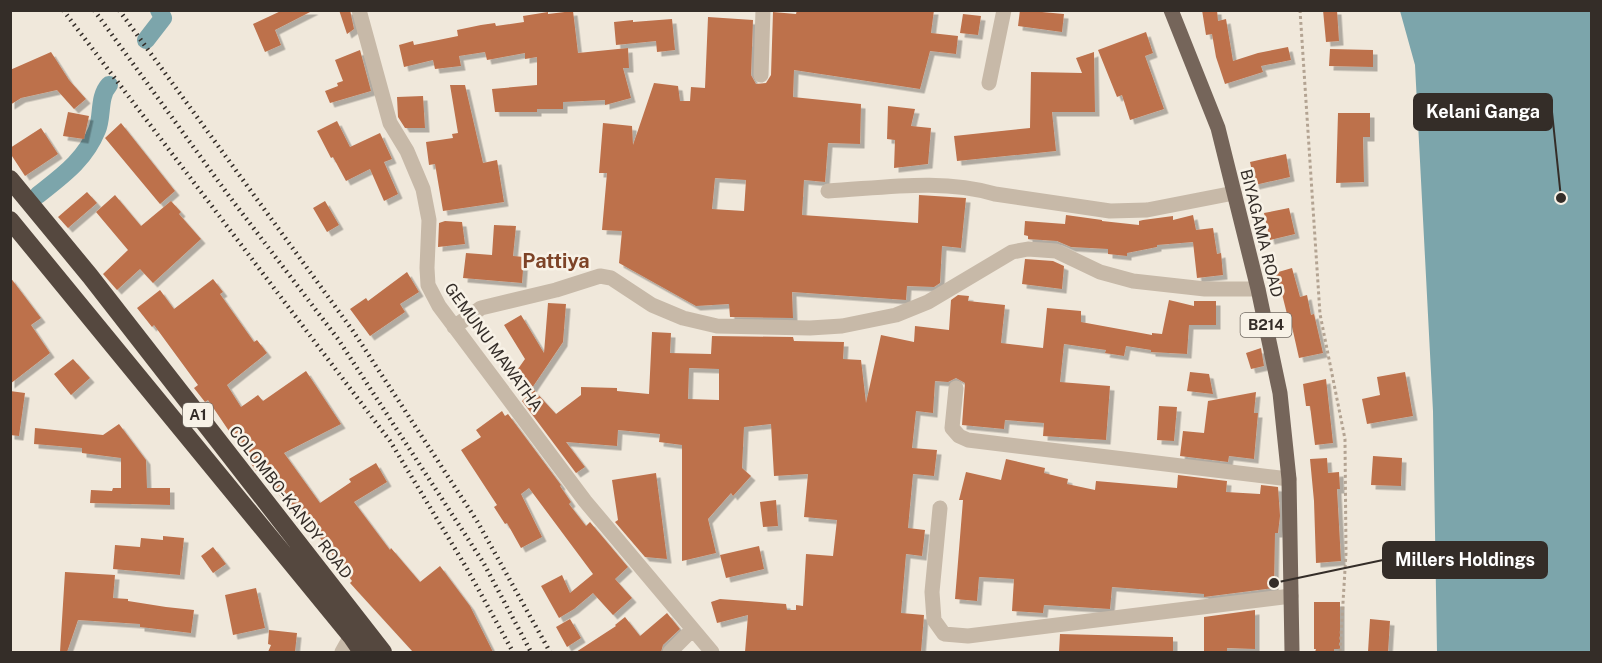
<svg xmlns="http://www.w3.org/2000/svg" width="1602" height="663" font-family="'Public Sans',sans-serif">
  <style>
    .water { fill: #7ca5ab }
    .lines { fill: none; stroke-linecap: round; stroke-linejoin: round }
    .canal { stroke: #7ca5ab; stroke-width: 18 }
    .building { fill: #bd714c; fill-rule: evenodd; filter: url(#shadow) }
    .path { stroke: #b3a392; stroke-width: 3; stroke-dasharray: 3 3; stroke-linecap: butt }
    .minor { stroke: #c7b9a8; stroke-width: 15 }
    .major { stroke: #75655a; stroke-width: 15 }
    .highway { stroke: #55483f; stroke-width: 18 }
    .rail { stroke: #342d28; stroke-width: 4.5; stroke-dasharray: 1.5 4.5; stroke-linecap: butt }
    .labels { text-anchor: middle; stroke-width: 5; stroke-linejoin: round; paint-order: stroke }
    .shield { fill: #f8f2e7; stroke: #6f6861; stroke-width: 1.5 }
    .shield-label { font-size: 15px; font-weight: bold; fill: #342d28 }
    .street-label { font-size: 16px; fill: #342d28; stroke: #f8f2e7 }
    .quarter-label { font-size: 20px; font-weight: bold; fill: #7d4327; stroke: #f8f2e7 }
    .leader { fill: none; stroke: #342d28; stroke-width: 2 }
    .callout-dot { fill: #342d28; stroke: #f8f2e7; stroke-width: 2 }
    .callout { fill: #342d28; stroke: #342d28; stroke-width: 2 }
    .callout-label { font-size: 18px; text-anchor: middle; font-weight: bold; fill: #fff }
  </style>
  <defs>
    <filter id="shadow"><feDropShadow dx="4.5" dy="4.5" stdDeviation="0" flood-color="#0004"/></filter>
  </defs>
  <rect width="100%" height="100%" fill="#f0e8db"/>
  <!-- water -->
  <path class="water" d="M1400 11H1591V652H1437L1433 411 1415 65Z"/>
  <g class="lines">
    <!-- canal -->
    <path class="canal" d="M146 40 163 18 159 10
      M38 195C62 176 85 160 97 130 103 116 98 97 109 85"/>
  </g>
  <!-- building -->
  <path class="building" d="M283 10H314L275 30 281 45 265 52 253 24Z
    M339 10H350L354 29 347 34Z
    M797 10H934L931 33 958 36 956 54 930 51 920 89 794 70 793 97 861 104 860 144 828 143 825 182 804 180 802 215 918 223 919 195 966 198 961 248 942 246 940 283 934 287 907 286 906 300 792 292 793 318 730 317 729 304 696 306 619 263 622 231 602 230 607 173H599L603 123 632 126 633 145 654 83 678 86 680 101H690L691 87 705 88 708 17 753 20 751 75 756 84 766 83 771 75 773 12 796 14ZM715 178 746 180 744 211 712 209Z
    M1020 10 1064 14 1062 32 1018 26Z
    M1202 10H1217L1218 21 1226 19 1233 61 1258 53 1288 47 1291 60 1261 66 1263 72 1225 84 1216 57 1212 34 1206 35Z
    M1323 10H1337L1339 41 1326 42Z
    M573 11 578 53 628 48 629 68H623L631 98 605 105V100L563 102V109H537V112H495L492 89 537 85V57L525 59V53L487 60 485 52 459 56 461 66 435 69 433 60 404 67 399 45 413 41 414 45 458 36 457 30 481 25 495 23 496 26 524 22 523 16 548 12V14Z
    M963 14 981 16 978 35 960 33Z
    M672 19 675 50 657 52 656 41 616 45 614 22 633 20V22Z
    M1146 32 1153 53 1145 56 1164 109 1130 120 1122 95 1117 97 1098 50Z
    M1330 49 1373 50V67L1329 66Z
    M360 50 371 91 330 103 325 91 338 86 337 83 343 81 335 60Z
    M51 52 69 80 86 99 74 109 57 90 21 98 10 105V70Z
    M1094 52 1095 112H1052L1056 151 957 161 954 136 1030 128 1031 72 1082 73 1076 58Z
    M450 85H465L483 163 497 160 504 202 443 211 435 164 429 165 426 142 453 138 452 134 458 133Z
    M423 96 425 128H405L398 117 397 97Z
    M888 106 915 109 911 126 931 128 928 164 894 168 895 140 887 139Z
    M68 112 89 116 84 139 63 136Z
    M1338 113H1370V137H1363L1364 182 1336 183Z
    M337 121 350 147 380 133 392 159 384 162 398 194 384 201 370 169 346 181 333 157 331 158 317 131Z
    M121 123 175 191 160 204 105 138Z
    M41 128 58 154 25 176 10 153V148Z
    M1286 154 1290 177 1255 185 1250 162Z
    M87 192 97 203 68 228 58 217Z
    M115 195 141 226 171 201 181 212 179 214 201 239 153 283 140 269 117 290 103 274 128 250 96 212Z
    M325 201 339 225 327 232 313 208Z
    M1289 208 1295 234 1270 240 1264 213Z
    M1066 215 1102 220V221L1139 225V221L1143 220 1173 216V220L1193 215 1196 230 1213 228 1217 254 1221 253 1223 275 1197 278 1193 242 1157 245V247L1127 253V256L1108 254V249L1071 247 1057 241 1028 239V236L1024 235 1025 221 1065 224Z
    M445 221 462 222 465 244 438 247 439 223Z
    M494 225 516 226 513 256 524 257 522 283 463 278 466 253 492 255Z
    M1025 259 1053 261 1064 266 1062 289 1022 284Z
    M1292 268 1300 297 1307 295 1311 315 1314 314 1323 353 1299 358 1290 318H1288L1281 290 1275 273Z
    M407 272 419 292 400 304 405 312 370 336 350 309 366 298 368 301Z
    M10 277 41 318 31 325 50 353 10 384Z
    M213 279 223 292 220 294 254 342 257 340 267 353 227 385 241 407 258 395 263 401 306 371 341 424 284 453 320 503 351 482 349 479 376 463 387 482 354 502 390 550 391 548 420 582 440 566 470 606 493 652H413L350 583 352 581 300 511 294 515 260 469 256 471 208 400 205 402 194 388 198 385 154 325 152 327 137 308 160 290 174 309Z
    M958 295 969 296 968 301 1005 305 1001 343 1043 348 1047 308 1081 311V322L1152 335V333L1162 334 1169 300 1194 306V301H1216V325H1189L1187 354 1151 352V350L1126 346 1124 356 1105 353 1106 350 1064 344 1060 382 1110 386 1106 440 1043 436 1044 423 1005 420 1004 429 962 425 965 383 956 378 948 382 935 381 933 413 916 411 912 448 937 450 934 476 913 474 908 528 925 530 922 556 906 554 901 613 924 615 921 652H745L748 615 717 623 711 602 720 599 786 604 787 610H796V605L803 606 806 554 833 556 837 520 804 517 808 474 774 476 771 424 744 427 742 468 751 476 733 496 731 493 708 519 716 553 682 561V445L659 442 660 434 618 430 617 446 566 442 585 467 576 473 522 401 534 390 556 414 581 395V387L617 388V391L649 394 652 332 671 333 670 353 711 354 712 336 793 337 794 341 844 342 843 359 861 360 866 403 881 335 914 342 915 326 949 330 951 300ZM689 368 719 369V400L688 399Z
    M548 303 566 304 563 342 532 388 513 376 525 359 504 325 521 315 544 353Z
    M1261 348 1264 366 1251 369 1246 353Z
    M73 359 90 378 71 395 54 374Z
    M1190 372 1209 374 1213 394 1187 391Z
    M1405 372 1413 416 1367 424 1362 399 1380 395 1377 377Z
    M1326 379 1333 443 1315 445 1310 406H1306L1303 384Z
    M10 391 25 393 19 436 10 435Z
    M1256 392 1254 413H1258L1254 459 1229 456 1228 462 1180 456 1183 431 1204 433 1208 401Z
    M1159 406 1177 407 1174 441 1157 440Z
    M502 411 505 416 508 414 561 485 560 486 571 502 569 504 586 526 590 522 628 567 615 579 632 598 613 615 593 593 574 609 559 618 541 586 562 575 570 593 593 574 529 488 521 494 542 537 521 548 507 523 505 524 494 507 497 505 461 450 481 437 476 430Z
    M119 424 146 460 147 488H170V505L90 503 91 490 112 491 113 488H121V458L82 453V448L34 444 35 428 103 435Z
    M1373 456 1402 458 1401 486 1371 485Z
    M1327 458 1328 473 1339 472 1340 489H1337L1341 561 1316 563 1314 501 1310 459Z
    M1006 459 1045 468 1044 473 1068 479 1067 484 1095 490 1096 481 1177 488 1178 475 1227 481 1226 492 1260 494 1261 485 1278 487 1280 516 1278 533H1275L1274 588 1204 597V594L1112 587 1110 609 1044 605 1043 613 1012 611 1014 579 979 577 977 601 955 599 963 500H959L966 472 1001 480Z
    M656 473 667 559 645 557 615 522 618 520 612 480Z
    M776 500 778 526 763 527 760 502Z
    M163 536 184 538 180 575 113 569 115 545 140 547 141 538 163 540Z
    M759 546 764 569 726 578 720 555Z
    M213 547 226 564 213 573 201 556Z
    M65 572 115 575 113 598 128 599V601L166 607 194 610 191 633 140 627V624L78 620 67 652H60Z
    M256 588 265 628 233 635 225 595Z
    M1314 602H1340V649H1334V652H1315L1316 649H1314Z
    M1255 610V649L1227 648V652H1204V617Z
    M667 613 680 629 663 645 661 652H576L616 626 615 625 625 617 640 636Z
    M570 619 581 638 567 647 556 627Z
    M1370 619 1390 621 1388 652H1368Z
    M269 630 297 633 295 652H268L271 645 268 644Z
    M1060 634 1173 637V652H1059Z"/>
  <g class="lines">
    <!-- path -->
    <path class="path" d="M1300 10 1320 314 1345 439 1346 553 1340 652"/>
    <!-- minor -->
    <path class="minor" d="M359 10 390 123 407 151 423 189 429 220 427 268 428 285 439 306 585 501 712 652
      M761 75 763 10
      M989 83 1004 10
      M828 191C882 188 942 178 995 194L1110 211 1147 210 1234 193
      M454 327 481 308 556 290 600 276 611 278 652 305 683 318 717 326 810 328 842 326 896 315 928 302 1012 252 1028 249 1056 251 1100 272 1133 281 1205 289H1258
      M956 388 952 428 959 436 968 440 1289 479
      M940 508 932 592 934 620 944 634 968 636 1291 596
      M342 652 351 636
      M670 652 692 630"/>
    <!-- major -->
    <path class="major" d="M1171 10 1218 128 1258 289 1280 393 1289 479 1292 652"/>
    <!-- highway -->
    <path class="highway" d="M10 179 90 276 383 652
      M10 220 351 636 362 652"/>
    <!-- rail -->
    <path class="rail" d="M63 10 390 441 466 567 513 652
      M94 10 229 196 338 339 483 562 531 652
      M119 10 353 331 477 521 550 652"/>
  </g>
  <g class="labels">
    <!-- shield labels -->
    <g class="shield">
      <rect x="1240.5" y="313" width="51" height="24" rx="4.5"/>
      <rect x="183" y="403" width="30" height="24" rx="4.5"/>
    </g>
    <g class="shield-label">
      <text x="1266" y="330">B214</text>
      <text x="198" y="420">A1</text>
    </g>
    <!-- street labels -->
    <g class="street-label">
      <text transform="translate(1262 233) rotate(76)" y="6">BIYAGAMA ROAD</text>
      <text transform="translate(494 347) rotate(54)" y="6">GEMUNU MAWATHA</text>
      <text transform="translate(291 502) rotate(52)" y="6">COLOMBO-KANDY ROAD</text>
    </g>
    <!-- quarter labels -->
    <g class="quarter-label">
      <text x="556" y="268">Pattiya</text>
    </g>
  </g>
  <!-- callouts -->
  <path class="leader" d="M1561 198L1552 112M1274 583L1383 560"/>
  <g class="callout-dot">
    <circle cx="1561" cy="198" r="6"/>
    <circle cx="1274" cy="583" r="6"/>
  </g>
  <g class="callout">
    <rect x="1414" y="94" width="138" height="36" rx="6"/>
    <rect x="1383" y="542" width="164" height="36" rx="6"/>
  </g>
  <g class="callout-label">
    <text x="1483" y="118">Kelani Ganga</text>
    <text x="1465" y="566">Millers Holdings</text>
  </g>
  <!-- border -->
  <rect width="1602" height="663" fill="none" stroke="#342d28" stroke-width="24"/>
</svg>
